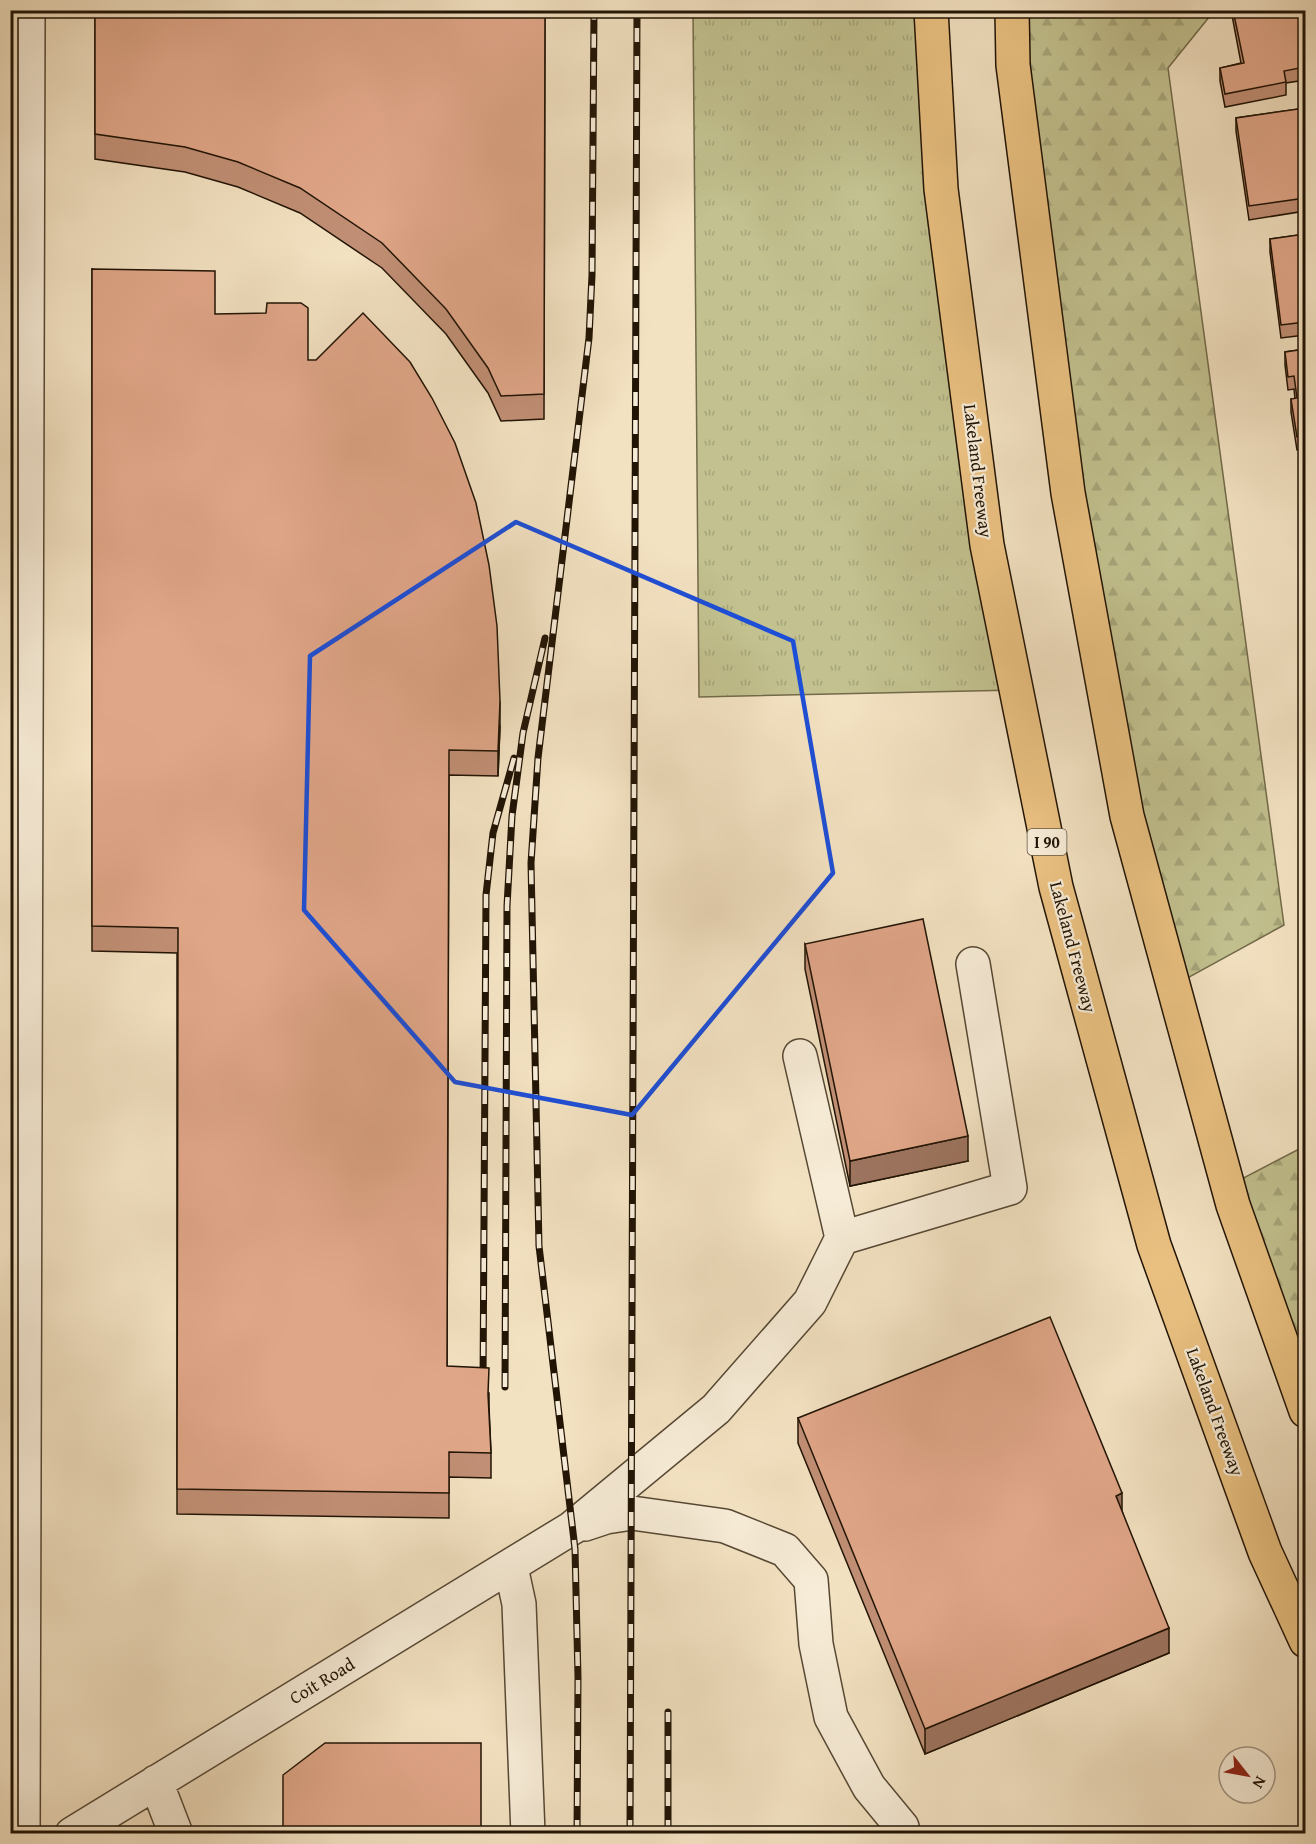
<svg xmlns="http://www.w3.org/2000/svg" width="1316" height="1844" font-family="'Gentium Book Plus',serif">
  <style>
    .grass { fill: url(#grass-tufts); stroke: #726a4a; stroke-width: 1.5 }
    .forest { fill: url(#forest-firs); stroke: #726a4a; stroke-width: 1.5 }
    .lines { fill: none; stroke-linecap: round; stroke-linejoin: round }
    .minor-casing { stroke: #564834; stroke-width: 36 }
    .highway-casing { stroke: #211405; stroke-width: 36 }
    .minor { stroke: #f7ecd7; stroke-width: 33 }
    .highway { stroke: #eac181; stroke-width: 33 }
    .rail-casing { stroke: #211405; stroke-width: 7 }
    .rail { stroke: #f7ecd7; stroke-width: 4.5; stroke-dasharray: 14; stroke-linecap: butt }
    .wall { fill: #c18f75; stroke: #211405; stroke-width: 1.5 }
    .shaded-wall { fill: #9d745f; stroke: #211405; stroke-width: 1.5 }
    .building { fill: #e0a688; stroke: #211405; stroke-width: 1.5 }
    .marked { fill: none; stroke: #1d4ed8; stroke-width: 4.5; stroke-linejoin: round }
    .labels { text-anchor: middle; stroke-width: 4.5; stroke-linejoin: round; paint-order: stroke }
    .shield { fill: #f7ecd7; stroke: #615544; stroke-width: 1.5 }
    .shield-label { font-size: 16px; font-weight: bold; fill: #211405 }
    .street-label { font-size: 18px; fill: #211405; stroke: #f7ecd7 }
  </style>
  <defs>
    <pattern id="grass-tufts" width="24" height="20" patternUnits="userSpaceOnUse" patternTransform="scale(1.5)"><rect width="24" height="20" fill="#c2c18f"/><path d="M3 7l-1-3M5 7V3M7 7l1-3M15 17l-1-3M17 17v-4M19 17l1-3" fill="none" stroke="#a6a57a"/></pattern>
    <pattern id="forest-firs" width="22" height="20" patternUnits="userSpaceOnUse" patternTransform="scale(1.5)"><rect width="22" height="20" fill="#c2c18f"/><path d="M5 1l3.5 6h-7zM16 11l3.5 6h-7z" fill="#a6a57a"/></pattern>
  </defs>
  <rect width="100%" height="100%" fill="#f3e2c2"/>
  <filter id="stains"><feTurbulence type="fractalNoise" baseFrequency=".00333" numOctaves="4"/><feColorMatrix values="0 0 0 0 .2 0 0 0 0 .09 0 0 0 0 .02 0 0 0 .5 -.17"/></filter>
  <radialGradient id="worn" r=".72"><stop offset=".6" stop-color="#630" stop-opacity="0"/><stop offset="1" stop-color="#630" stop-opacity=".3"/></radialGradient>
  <!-- grass -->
  <path class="grass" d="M693 11H931L1016 690 699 697Z"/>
  <!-- forest -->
  <path class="forest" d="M1012 11H1214L1168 68 1284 925 1173 986 1127 816Z
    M1305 1146V1411L1228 1186Z"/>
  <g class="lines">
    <defs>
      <path id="minor" d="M800 1056 842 1238
        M585 1524 606 1517 632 1513 725 1526 785 1550 811 1580 816 1644 831 1717 869 1787 902 1827
        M511 1567 519 1604 528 1834
        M156 1782 176 1834
        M23 1834 28 10
        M72 1834 572 1528 716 1409 810 1302 842 1238 1010 1188 973 964"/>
      <path id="highway" d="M931 10 941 189 987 545 1056 887 1154 1245 1265 1552 1306 1641
        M1012 10 1013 65 1068 493 1127 816 1233 1205 1306 1411"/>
    </defs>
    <!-- minor casing -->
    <use href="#minor" class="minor-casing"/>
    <!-- highway casing -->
    <use href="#highway" class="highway-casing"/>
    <!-- minor -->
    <use href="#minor" class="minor"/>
    <!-- highway -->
    <use href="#highway" class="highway"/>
    <defs>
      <path id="rail" d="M483 1384 486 895 493 833 514 758
        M505 1387 507 906 512 816 523 733 545 638
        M577 1834 578 1678 575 1549 539 1246 531 863 538 758 589 338 592 275 594 10
        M630 1834 637 10
        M668 1834V1712"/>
    </defs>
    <!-- rail casing -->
    <use href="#rail" class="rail-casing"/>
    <!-- rail -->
    <use href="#rail" class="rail"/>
  </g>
  <!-- wall -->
  <path class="wall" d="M95 10H545L544 419 501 421 488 393 446 334 382 268 300 213 238 187 185 172 95 159Z
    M1231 10H1305V80L1286 83V95L1225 107 1220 81V68L1241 63Z
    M1305 108V211L1249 220 1236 131V118Z
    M1305 234V335L1281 338 1270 252V239Z
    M92 269 215 314 308 360 500 726 498 776 449 775 447 1366 489 1393V1406L491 1453V1478L449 1477V1518L177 1514V953L92 951Z
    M1305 349V449L1297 450 1291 412V399H1295L1294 389 1288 390 1285 365V352Z
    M805 944 968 1161 850 1186 805 969Z
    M798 1418 1122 1511 1169 1653 925 1754 798 1443Z"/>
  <!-- shaded-wall -->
  <path class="shaded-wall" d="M500 701V726L498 776V751Z
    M968 1136V1161L850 1186V1161Z
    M1122 1493V1518L1116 1496Z
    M1169 1628V1653L925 1754V1729Z"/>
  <!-- building -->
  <path class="building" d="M95 10H545L544 394 501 396 488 368 446 309 382 243 300 188 238 162 185 147 95 134Z
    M1233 10H1305V67L1284 71 1286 82 1225 94 1220 68 1244 63Z
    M1305 108V198L1249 206 1236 118Z
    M1305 234V322L1281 325 1270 239Z
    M92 269 215 271V314L266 313 267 303H301L308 308V360H316L363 313 410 362 432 398 455 443 476 503 489 565 497 626 500 701 498 751 449 750 447 1366 489 1368 488 1394 491 1453 449 1452V1493L177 1489 178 928 92 926Z
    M1305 349V436L1297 437 1291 399 1297 398 1294 376 1288 377 1285 352Z
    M923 919 968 1136 850 1161 805 944Z
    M1050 1317 1122 1493 1116 1496 1169 1628 925 1729 798 1418Z
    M325 1743H481V1833H283V1775Z"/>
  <!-- marked area -->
  <path class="marked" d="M516 522 793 641 833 873 632 1115 455 1082 304 910 310 656Z"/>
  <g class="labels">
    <!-- shield labels -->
    <rect class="shield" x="1027.5" y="829" width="39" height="26" rx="4.5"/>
    <g class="shield-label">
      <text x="1047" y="848">I 90</text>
    </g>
    <!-- street labels -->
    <g class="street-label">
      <text transform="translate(978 471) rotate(83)" y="6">Lakeland Freeway</text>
      <text transform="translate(1073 947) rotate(75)" y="6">Lakeland Freeway</text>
      <text transform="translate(1215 1412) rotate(70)" y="6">Lakeland Freeway</text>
      <text transform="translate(322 1681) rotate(-31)" y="6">Coit Road</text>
    </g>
  </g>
  <!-- margin -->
  <rect width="1316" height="1844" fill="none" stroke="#f3e2c2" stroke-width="36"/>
  <rect x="12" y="12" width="1292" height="1820" fill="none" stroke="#211405" stroke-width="3"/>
  <rect x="18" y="18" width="1280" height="1808" fill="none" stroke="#211405" stroke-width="1.5"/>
  <!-- north arrow -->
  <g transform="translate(1247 1775) rotate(121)"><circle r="28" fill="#f7ecd7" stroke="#a19683" stroke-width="1.5"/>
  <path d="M0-4.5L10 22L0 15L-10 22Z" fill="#8f2418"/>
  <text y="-9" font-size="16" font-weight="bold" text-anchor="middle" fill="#211405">N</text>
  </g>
  <rect width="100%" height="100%" filter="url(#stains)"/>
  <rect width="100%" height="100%" fill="url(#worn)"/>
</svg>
